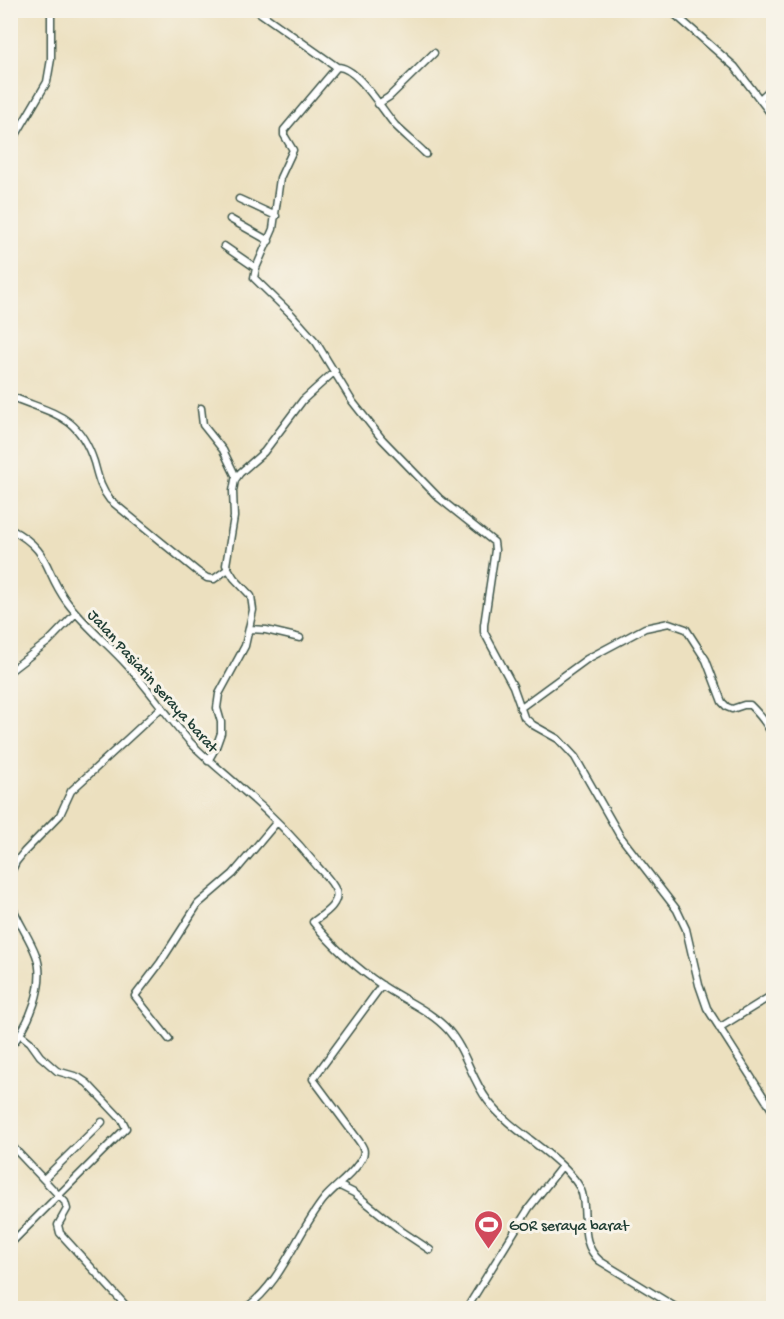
<svg xmlns="http://www.w3.org/2000/svg" width="784" height="1319" font-family="'Gochi Hand',sans-serif">
  <style>
    .lines { fill: none; stroke-linecap: round; stroke-linejoin: round }
    .minor-casing { stroke: #3e5549; stroke-width: 9 }
    .minor { stroke: #fff; stroke-width: 6 }
    .labels { text-anchor: middle; stroke-width: 6; stroke-linejoin: round; paint-order: stroke }
    .street-label { font-size: 16px; fill: #1f3d34; stroke: #f7f3e8 }
    .poi-label { font-size: 16px; fill: #1f3d34; stroke: #f7f3e8; text-anchor: start }
  </style>
  <rect width="100%" height="100%" fill="#f7f3e8"/>
  <filter id="ink" filterUnits="userSpaceOnUse"><feTurbulence type="fractalNoise" baseFrequency=".0167" numOctaves="2"/><feDisplacementMap in="SourceGraphic" scale="12" xChannelSelector="R" yChannelSelector="G"/><feConvolveMatrix kernelMatrix="1 2 1 2 8 2 1 2 1" color-interpolation-filters="sRGB"/></filter>
  <filter id="wash" filterUnits="userSpaceOnUse"><feTurbulence type="fractalNoise" baseFrequency=".008" numOctaves="4" result="noise"/><feDisplacementMap in="SourceGraphic" scale="24" xChannelSelector="R" yChannelSelector="G"/><feGaussianBlur stdDeviation="1.35" result="paint"/><feColorMatrix in="noise" values="0 0 0 0 0 0 0 0 0 0 0 0 0 0 0 0 0 1.4 0 .05"/><feComposite in="paint" operator="in"/></filter>
  <g filter="url(#wash)">
    <rect width="100%" height="100%" fill="#ece0bf"/>
  </g>
  <g filter="url(#ink)">
    <g class="lines">
      <defs>
        <path id="minor" d="M256 10 337 67C357 66 382 110 395 125 405 135 416 144 426 154
          M670 10 735 67 774 118
          M337 67 284 130V135L293 150 280 178 273 229 256 268 254 278 292 315 316 342 352 401 382 439 439 498 494 542 495 550 484 625V632L513 686 524 717 533 725 558 739 575 757 620 836 677 910 686 929 699 985 707 1008 774 1113
          M760 99 774 86
          M378 104 389 97 434 53
          M10 145 47 82 51 59V10
          M239 199 276 216
          M230 219 269 241
          M224 246 256 268
          M10 396C52 414 78 413 94 462 98 476 100 488 110 500L198 572 207 578 214 579 228 569
          M201 408 203 425 223 450 236 477
          M10 529C52 551 43 570 67 602 84 625 108 644 127 665 149 689 168 717 190 742 207 760 226 774 244 791 270 813 295 839 317 866 323 873 333 882 336 891 340 905 322 915 313 922 332 946 358 969 383 986 404 1000 431 1011 448 1030 466 1050 471 1079 488 1101 509 1128 539 1143 563 1167 570 1174 579 1183 582 1193 588 1216 579 1243 600 1261L677 1308
          M250 629 266 630 300 638
          M10 671 49 641 76 613
          M520 708 587 659 645 628 669 623 686 629 695 643 706 660 722 702 727 707 732 709 744 705H750C760 715 773 729 774 744
          M208 761 216 747 221 733V722L217 708 219 694 245 646 253 610 251 596 234 578 226 565 234 517 233 491 235 480 240 473 264 452 303 400 335 371
          M10 874 16 862 24 852 60 815 71 791 162 707
          M10 900C16 920 29 936 36 955 47 983 29 1026 10 1047
          M719 1028 774 994
          M169 1039 135 996 160 963 198 904 233 874 276 823
          M10 1144 65 1202 67 1209 58 1225 60 1233 128 1308
          M44 1179 102 1122
          M338 1185 354 1193 403 1232 430 1250
          M10 1244 126 1128 122 1120 87 1083 78 1077 57 1071 40 1056 30 1042 20 1034
          M246 1308C283 1281 296 1234 324 1199 336 1185 354 1174 362 1158 366 1151 363 1147 359 1141L313 1079 382 985
          M467 1308 529 1208 562 1166"/>
      </defs>
      <!-- minor casing -->
      <use href="#minor" class="minor-casing"/>
      <!-- minor -->
      <use href="#minor" class="minor"/>
    </g>
  </g>
  <!-- icons -->
  <defs>
    <symbol id="stadium-pin" viewBox="-11 -11 22 30"><path d="M0 17L-7.5 6A9.5 9.5 0 1 1 7.5 6Z" fill="#d1495b" stroke="#f7f3e8"/><path d="M0-5a6.5 5 0 1 0 0 10a6.5 5 0 1 0 0-10ZM-3.5-1.8h7v3.6h-7Z" fill="#fff"/></symbol>
  </defs>
  <g fill-rule="evenodd">
    <use href="#stadium-pin" x="472" y="1208" width="33" height="45"/>
  </g>
  <g class="labels">
    <!-- street labels -->
    <g class="street-label">
      <text transform="translate(154 680) rotate(48)" y="6">Jalan Pasiatin seraya barat</text>
    </g>
    <!-- poi labels -->
    <g class="poi-label">
      <text x="509" y="1230">GOR seraya barat</text>
    </g>
  </g>
  <!-- margin -->
  <rect width="784" height="1319" fill="none" stroke="#f7f3e8" stroke-width="36"/>
</svg>
